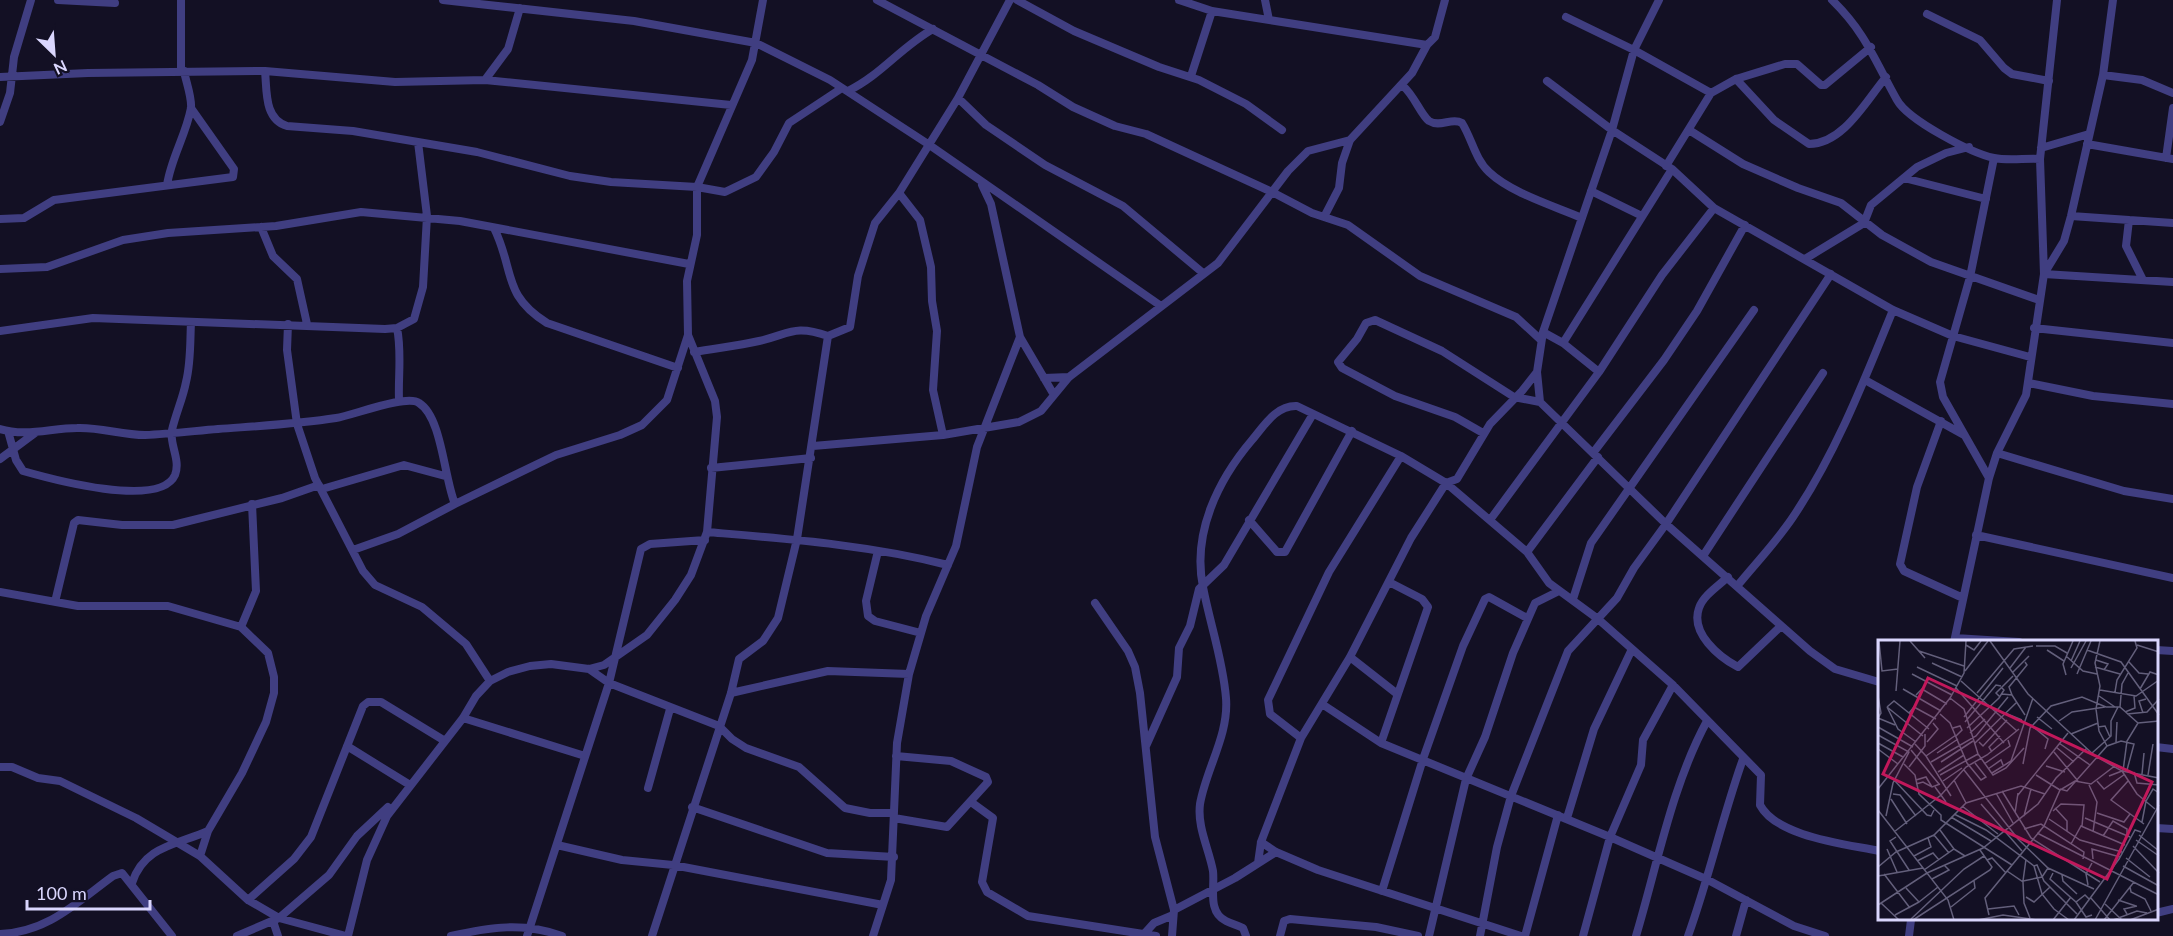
<svg xmlns="http://www.w3.org/2000/svg" width="2173" height="936" font-family="Lato,sans-serif">
  <style>
    .lines { fill: none; stroke-linecap: round; stroke-linejoin: round }
    .minor { stroke: #403e81; stroke-width: 8 }
    .inset-road { fill: none; stroke: #635f7b; stroke-width: 1.5 }
    .view { fill: #c2185b; fill-opacity: 0.15; stroke: #c2185b; stroke-width: 3 }
    .inset-edge { fill: none; stroke: #dad6fd; stroke-width: 3 }
  </style>
  <rect width="100%" height="100%" fill="#131024"/>
  <g class="lines">
    <!-- minor -->
    <path class="minor" d="M58 0 115 3
      M181 0V71
      M443 0 634 21 756 43 830 80 928 144 1161 306
      M877 0 1038 85 1073 107 1115 126 1146 134 1272 192 1312 213 1348 225 1420 276 1516 317 1541 340
      M1017 0 1074 31 1159 67 1199 80 1246 104 1282 130
      M1179 0 1212 11 1427 45
      M1265 0 1269 20
      M1832 0C1866 33 1875 61 1897 100 1908 120 1971 153 1994 158 2008 161 2026 158 2040 159
      M2057 0 2040 159 2044 274 2173 282
      M1927 14 1980 40 2004 68 2012 74 2049 81
      M1566 17 1634 50 1711 93
      M265 71C267 91 264 119 287 126L353 131 477 152 570 176 611 182 697 187 725 192 756 177 774 152 789 123 842 88
      M2103 75 2142 80 2173 93
      M1191 76 1212 11
      M0 77 88 73 265 71 395 82 485 80 731 105
      M1736 79 1774 120 1809 144C1843 144 1866 101 1886 77
      M485 80 508 49 520 8
      M1547 81 1612 130 1672 169 1714 208 1893 310 1953 336 2030 357
      M1403 86C1414 95 1421 115 1429 121 1440 128 1452 117 1462 123 1472 139 1475 159 1489 172 1511 193 1554 206 1582 218
      M848 91C881 75 901 47 933 29
      M958 98 986 125 1045 165 1123 206 1203 273
      M0 122 10 93 14 57 31 0
      M1689 130 1743 164 1798 188 1841 203 1882 235 1931 262 2039 300
      M2087 144 2173 159
      M2041 148 2089 134
      M2166 158 2173 108
      M1666 166 1711 93 1736 79 1785 64H1797L1821 85H1825L1871 47
      M1904 178 1986 199
      M167 185C171 158 186 135 191 108 192 97 186 82 184 71
      M982 185 991 204 1020 337 1054 395
      M1591 191 1642 216
      M899 193 920 220 931 267 932 301 937 331 933 390 943 435
      M2071 216 2173 223
      M1324 217 1339 188 1342 163 1350 140 1412 73 1427 45 1435 37 1445 0
      M0 219 24 218 54 200 233 177 234 169 191 108
      M2129 220 2126 246 2143 280
      M261 227 273 256 297 279 307 324
      M494 228C515 271 502 295 547 323L678 368
      M1805 259 1864 223 1871 205 1917 167 1946 153 1969 147
      M0 269 47 267 123 240 168 233 276 226 361 212 460 221 689 264
      M288 324 287 350 297 424 315 478 363 571 375 585 422 607 466 644 490 681
      M397 328C402 352 398 376 399 400
      M2034 328 2173 343
      M0 331 93 318 385 329 397 328 414 319 423 287 427 216 418 142
      M1543 332 1563 343 1599 372
      M1563 343 1672 169
      M694 352C716 348 738 346 759 341 790 334 794 324 828 336
      M1537 372 1540 402 1666 524 1810 651 1835 669 1879 682
      M1044 378 1069 377
      M1865 380 1964 435
      M2029 383 2093 396 2173 404
      M1941 421 1917 487 1900 564 1904 571 1963 598
      M0 429C26 437 51 428 77 428 100 427 122 435 145 435 169 434 194 431 218 429 258 426 297 424 336 418 354 415 407 394 419 403 442 417 444 478 455 504L556 455 620 435 642 425 667 400 688 335
      M8 431 16 460 23 471C51 479 160 509 175 475 181 460 169 444 172 430 176 413 183 398 186 382 191 362 190 342 191 322
      M1483 433 1455 417 1395 396 1342 368 1338 362 1357 339 1366 323 1375 320 1442 351 1514 397 1540 402
      M813 446 943 435 1019 422 1041 411 1069 377 1218 263 1288 171 1308 151 1350 140
      M1593 453 1664 360 1697 311 1745 225
      M1997 453 2124 491 2173 499
      M0 459 35 433
      M711 468 811 458
      M1989 478 1943 397 1940 382 1970 277 1994 158
      M322 489 404 465 445 476
      M1249 520 1277 552H1285L1352 431
      M1490 520 1599 372 1662 275 1714 208
      M707 532C788 539 869 545 948 565
      M1976 535 2173 578
      M353 550 398 534 455 504
      M878 551 866 601 868 616 875 621 921 633
      M1527 552 1598 457
      M1703 556 1823 373
      M1728 577C1718 586 1703 596 1699 608 1690 633 1719 657 1738 667L1781 626
      M1738 585C1756 563 1777 541 1793 517 1836 453 1864 381 1893 310
      M0 592 78 606H168L241 627 268 653 274 677V693L266 722 242 773 208 831 200 856
      M1573 599 1591 543 1754 310
      M55 602 74 523 78 520 122 525H173L282 498 319 485
      M1095 603 1128 651 1135 667 1140 693 1155 837 1174 910 1172 936
      M241 627 256 591 252 504
      M1955 638 2019 642
      M1954 642 1989 478 1997 453 2026 395 2044 274 2064 241 2071 216 2103 75 2113 0
      M2156 650 2173 651
      M1350 657 1396 693
      M589 669 609 683 719 726 732 739 746 748 799 767 845 808 870 813H894
      M731 693 828 671 909 674
      M1322 704 1381 743 1610 837 1708 880 1794 926 1825 936
      M463 718 585 756
      M1301 738 1270 714 1268 700 1329 572 1401 456
      M1381 743 1428 607 1422 599 1389 582
      M347 746 410 785
      M1146 746 1177 677 1179 648 1190 626 1199 589 1224 565 1313 414
      M2156 747 2173 749
      M0 767H12L38 778 60 781 136 818 200 856 248 900 279 918 329 875 357 836 388 807
      M648 788 670 709
      M971 802 993 818 982 882 987 892 1028 916 1156 936
      M692 807 827 853 894 857
      M894 818 947 827 988 782 986 777 951 761 896 756
      M1567 818 1594 729 1632 649
      M2156 828 2173 829
      M1261 842 1276 852 1318 870 1521 936
      M557 845 622 860 673 865 883 905
      M1258 863 1261 842 1301 738 1350 657 1411 538 1446 483 1457 479 1490 424 1522 391 1537 372 1543 332 1612 130 1634 50 1659 0
      M132 883C144 846 176 845 208 831
      M1382 891 1423 759 1463 646 1485 599 1489 597 1527 618
      M248 900 294 859 311 837 363 706 368 702H381L445 741
      M1174 910 1235 878 1276 852
      M2156 913 2173 909
      M273 921 278 936
      M1145 933 1154 923 1173 915
      M0 934C48 932 76 903 113 876L122 873 172 936
      M237 936 279 918 346 936
      M348 936 367 860 387 816 463 718 476 696 490 681 508 672 530 666 551 664 589 669 604 665 647 635 675 600 691 575 707 532 717 417 715 401 688 335 687 281 697 235V187L752 60 763 0
      M451 936C490 927 524 922 562 936
      M527 936 609 683 641 549 650 544 705 540
      M652 936 731 693 739 659 763 641 778 618 797 539 828 336 850 327 858 276 875 223 899 193 958 98 1010 0
      M873 936 891 880 897 743 909 674 926 616 956 546 977 447 1020 337
      M1246 936 1243 928C1237 925 1232 924 1226 921 1207 912 1215 887 1213 871 1209 849 1197 827 1200 804 1206 769 1229 735 1226 698 1223 660 1210 624 1203 587 1192 533 1218 480 1252 440 1264 426 1276 405 1297 406L1401 456 1446 483 1527 552 1549 583 1598 619 1673 685 1761 775 1760 805C1777 837 1846 844 1879 851
      M1280 936 1284 921 1290 919 1376 927 1418 936
      M1429 936 1466 779 1485 737 1513 653 1535 603 1559 591
      M1480 936 1497 847 1511 796 1568 651 1617 598 1634 568 1666 524 1831 274
      M1525 936 1558 815
      M1583 936 1610 837 1641 765 1643 740 1673 685
      M1636 936C1657 866 1672 785 1707 721
      M1688 936C1709 878 1722 818 1743 759
      M1736 936 1746 900
      M1909 936 1911 920"/>
  </g>
  <!-- overview -->
  <g transform="translate(1878 640)">
    <rect width="280" height="280" fill="#131024"/>
    <path class="inset-road" d="M1 1 4 31 20 29M32 1 47 18M112 1 150 54 217 116 244 131 281 138M222 1 217 23 222 46 218 69 221 91 229 106M88 5 96 10 103 1M259 5 281 12M158 6H177L189 13M169 10 186 21M209 10 243 22 281 75M41 11 86 26M188 16 205 31 219 34M218 20 230 24 226 30M193 21 202 1M251 22 261 33 270 34M54 23 84 37M39 27 79 46M217 27 242 34M132 28 148 7M193 28 208 1M87 31 110 1M135 32 151 16M34 34 74 55M199 34 213 1M188 35 185 24 195 1M83 41 139 91M78 48 126 103M25 49 63 71M262 49 272 32 281 35M222 50 258 56 281 40M18 51 22 1M237 52 239 40 259 8 257 1M99 53 136 9 155 6M124 54 134 55 147 75M38 55 44 49 69 64M134 55 131 47 149 25 147 22M0 56 3 73 0 78M221 56 237 67M122 57 118 53 135 36M72 58 86 69 100 114 115 135 128 128 146 108M9 67 16 61 51 89M9 67 20 89 38 102M9 67 45 96M242 67 244 44 250 33M247 72 257 68 256 56M31 73 36 67 58 79M127 73 144 80M265 73 261 61 268 59M62 74 72 83 89 123 103 140 108 137 97 123M249 74 269 72 281 59M86 77 125 28M159 77 174 89M0 78 17 85M181 81 194 72 227 67M87 82 118 45 123 46M153 85 170 99 167 109M0 87 35 107M220 87 227 86 232 97M75 88 82 86 84 90 78 96M89 88 121 58 126 50 123 47M92 93 107 79M193 94 220 83M0 95 31 112 15 143 8 176M49 102 60 89 55 83M101 102 105 106 129 80M238 102 239 82M0 103 25 117M97 103 139 62M181 103 212 125M37 104 48 116 73 156M178 107 196 122M0 109 20 124M33 110 61 144M114 112 111 107 122 96M176 112 200 141M59 113 80 99M214 113 233 96V81L240 67M48 116 78 95M53 122 98 96 130 57M63 122 95 101M26 124 37 135 41 154 63 175V180L134 225M106 124 132 106 130 100M145 124 152 88 173 66 204 57 228 67H242L260 83 281 81M168 126 187 132M31 127 47 106V94M110 129 123 120 125 125M86 130 140 199 170 228 216 249M245 131 249 101 260 83M60 132 86 115M256 132 259 143 281 145M114 133 133 121 155 58M264 134 266 113M62 135 100 114M158 135 182 150M270 135 275 104M231 136 244 131 259 154 277 169M16 140 49 175 53 176 56 170M38 140 48 137 54 147M76 140 88 163M65 141 84 128M219 141 226 149 247 134M250 141 233 160 266 184M38 144 45 142 54 147 62 144M211 145 219 162 215 192M57 147 68 162M0 149 72 58 86 33 88 1M182 149 189 151 229 106 243 101 256 104 249 130M124 151 153 198 222 242M118 153 135 183M15 154 22 155 38 176M140 155 190 93M13 159 29 184M103 164 144 211M84 166 120 194M177 168 189 181V192M0 170 70 260 76 280M175 171 183 164 206 165 204 186M137 173 140 153M219 173 246 182 252 174M76 174 108 190 156 226 159 225 166 241 199 274M146 176 153 149M73 177 113 201M207 178 252 197M171 179 202 200 244 212M264 182 268 161 275 149 281 153M146 189 163 184 206 212 205 219M62 190 76 209M16 192 63 155 88 127 109 115 141 89M159 193 281 255M56 195 71 213M261 195 281 211M225 196 235 181 249 189V194M18 197 12 201 31 230M258 200 281 216M193 204 203 186 247 205M255 206 281 233M9 209 19 232M36 216 53 207 50 198M248 218 272 237M215 219 214 209 242 217M109 220 114 218 128 233M39 221 55 213 61 220M156 226 164 254 176 269 191 280M245 226 281 246M0 227 18 212 56 195 88 163 143 146 167 154M46 230 76 209 87 216M129 231 145 242 146 263 152 278M175 233 172 239 198 262 207 255 211 259M6 234 32 268M184 235 185 241 199 254M0 236 45 228M54 239 71 230 66 225M145 241 164 237 170 228M145 241 148 219M210 245 208 234 214 223M252 247 253 252 267 259 273 271M28 248 41 262 60 247M148 257 156 262 172 247M212 257 232 280M240 260 258 266M198 262 208 277 214 275M3 263 21 280M227 264 244 280M0 265 49 233 105 208 160 164 178 138 209 108M73 267 97 248 96 241M110 269 136 266 141 275M249 274 246 269 259 266M17 275 41 262M111 275 107 258 166 186 182 150 197 141 213 144 238 125M33 279 86 229 106 216M35 280 112 230 114 227 102 210M100 280 125 275 159 280M175 280 193 257M196 280 241 219 257 190 263 192M217 280 281 165M226 280 256 242M235 280 259 271 269 273M252 280 281 269"/>
    <path class="view" d="M50 38 274 142 229 239 5 134Z"/>
    <rect width="280" height="280" class="inset-edge"/>
  </g>
  <!-- north arrow -->
  <g transform="translate(54 54) rotate(155)" stroke="#131024" stroke-width="4.5" paint-order="stroke">
  <path d="M0-4.5L10 22L0 15L-10 22Z" fill="#dad6fd"/>
  <text y="-9" font-size="16" font-weight="bold" text-anchor="middle" fill="#dad6fd">N</text>
  </g>
  <!-- scale -->
  <path d="M27 900v9h123v-9" fill="none" stroke="#dad6fd" stroke-width="3"/>
  <text x="36" y="900" font-size="18" fill="#dad6fd" stroke="#131024" stroke-width="4.5" paint-order="stroke">100 m</text>
</svg>
